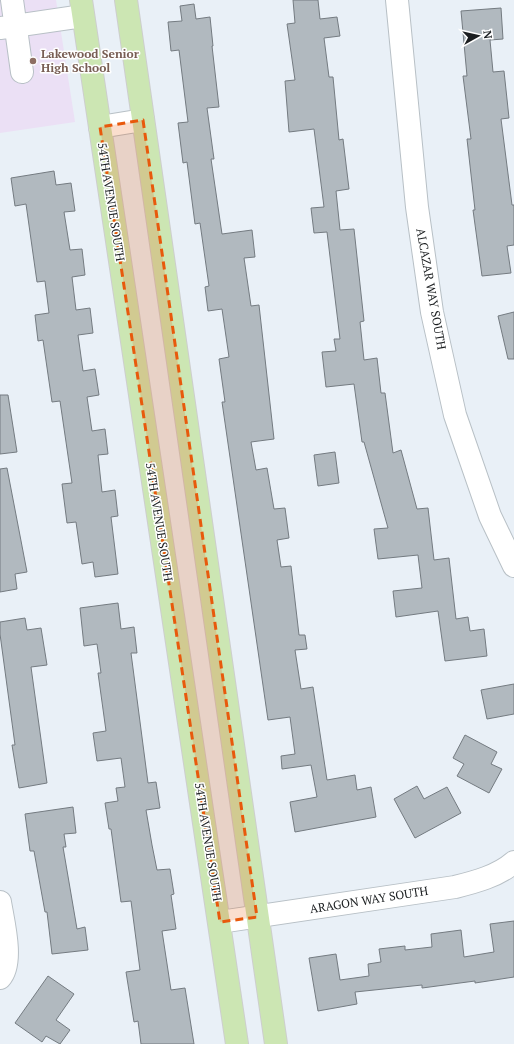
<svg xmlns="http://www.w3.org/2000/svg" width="514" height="1044" font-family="'PT Serif',serif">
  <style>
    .education { fill: #ebe0f5 }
    .building { fill: #b1b9bf; stroke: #747b81 }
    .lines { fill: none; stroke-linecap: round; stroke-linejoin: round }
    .minor-casing { stroke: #b8c0c6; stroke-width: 24 }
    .major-casing { stroke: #cdcece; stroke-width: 24 }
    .minor { stroke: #fff; stroke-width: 22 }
    .major { stroke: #cce6b3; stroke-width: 22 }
    .marked { fill: #e8590c; fill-opacity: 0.2; stroke: #e8590c; stroke-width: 3; stroke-dasharray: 8 5; stroke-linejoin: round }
    .education-dot { fill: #8d6e63; stroke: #fff; stroke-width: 1.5 }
    .labels { text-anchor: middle; stroke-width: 3; stroke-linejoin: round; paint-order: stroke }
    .education-label { font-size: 12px; font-weight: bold; fill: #785e54; stroke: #fff; text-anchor: start }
    .street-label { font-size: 12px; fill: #1b1e20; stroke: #fff }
  </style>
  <rect width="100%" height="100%" fill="#e9f0f7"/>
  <!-- education -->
  <path class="education" d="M0 0H56L75 122 0 133Z"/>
  <!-- building -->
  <path class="building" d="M293 0H318L320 19 337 17 340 36 324 38 329 77H333L339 140 343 139 349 189 336 191 340 230 354 229 364 321 360 322 364 360 377 358 381 393H385L393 453 401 450 417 509 428 508 434 560 449 558 456 619 468 617 470 631 484 629 487 656 445 661 438 611 396 617 393 591 422 588 418 555 378 559 374 529 388 528 364 442H362L354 384 326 387 322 352 336 351 334 339H340L327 232 314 233 311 208 324 207 314 129 289 132 285 81 295 80 287 24 295 23Z
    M194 4 196 19 210 17 213 46H212L219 107 207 108 214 159H211L222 234 252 230 255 257 244 258 251 306 259 305 274 439 251 442 256 470 267 468 274 509 285 508 289 538 277 540 281 567 291 566 299 635H305L307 649 295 650 301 689 313 687 327 780 355 775 357 790 371 787 376 817 295 832 290 802 317 797 311 765 282 769 281 756 295 754 290 717 268 720 222 402H225L219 359 229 357 222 309 208 311 205 287 209 286 200 223 195 224 187 162 183 163 178 123 188 122 179 50 171 51 168 22 182 21 180 6Z
    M501 8 503 39 490 40 493 72 504 71 509 118 501 119 512 205H514V245L507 246 511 273 482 276 473 210H475L467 139H471L463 76H467L461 11Z
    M54 171 56 185 71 183 75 211 64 212 70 250 82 249 85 275 72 277 76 310 90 308 93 333 78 335 83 371 95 369 99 395 87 397 92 431 105 429 108 454 98 455 102 492 115 490 118 516 111 517 118 574 95 577 93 562 82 564 76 522 67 523 62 484 72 483 60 401 52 402 43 340 38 341 35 315 49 313 45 281 37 282 26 204 15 206 11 178Z
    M514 312V359H508L498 316Z
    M0 395H8L17 452 0 454Z
    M335 452 339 483 318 486 314 455Z
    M7 468 27 572 15 574 17 589 0 592V469Z
    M118 603 121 629 134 627 137 653H131L148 783 156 782 160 808 146 810 152 845 157 870 170 869 174 894 171 895 176 929 162 931 171 990 185 988 194 1044H141L138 1021 134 1022 126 972 140 970 131 901 121 902 111 829H109L105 803 118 801 116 788 125 787 121 758 97 761 93 733 106 731 98 673H101L97 644 84 646 80 608Z
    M25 618 27 630 41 628 47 665 31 667 47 783 19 788 12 745H15L0 634V622Z
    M514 684V714L487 719 481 690Z
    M465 735 497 752 491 764 502 769 489 793 457 776 464 764 453 758Z
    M417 786 424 799 447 787 461 813 415 838 394 799Z
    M73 807 76 833 64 834 66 847H63L77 929 85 927 88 950 52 954 47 912H45L34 851H30L25 814Z
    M514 921V977L475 983V981L422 988V985L355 992 357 1004 318 1011 309 958 336 954 340 980 369 976 368 964 381 962 379 949 405 946V950L432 947 431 934 461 930 464 957 494 952 490 924Z
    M48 976 74 994 56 1020 70 1030 60 1044 46 1036 42 1042 15 1023Z"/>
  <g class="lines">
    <defs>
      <path id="minor" d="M12 0 22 72
        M397 0 417 207 432 312 455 415 490 516 514 566
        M0 28 83 16
        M100 127 143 120
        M0 902C3 921 14 963 0 978
        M220 922 455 887C475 882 498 876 514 862"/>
      <path id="major" d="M81 0 237 1044
        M126 0 276 1044"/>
    </defs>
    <!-- minor casing -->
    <use href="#minor" class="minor-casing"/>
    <!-- major casing -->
    <use href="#major" class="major-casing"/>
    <!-- minor -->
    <use href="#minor" class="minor"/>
    <!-- major -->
    <use href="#major" class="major"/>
  </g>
  <!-- marked area -->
  <path class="marked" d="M143 120 257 917 220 922 100 127Z"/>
  <!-- markers -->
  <circle class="education-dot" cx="33" cy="61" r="4"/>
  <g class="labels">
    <!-- education labels -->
    <g class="education-label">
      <text x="41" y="58">Lakewood Senior<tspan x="41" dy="14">High School</tspan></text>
    </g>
    <!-- street labels -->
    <g class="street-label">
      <text transform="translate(111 202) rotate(81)" y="4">54TH AVENUE SOUTH</text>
      <text transform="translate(431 289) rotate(80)" y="4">ALCAZAR WAY SOUTH</text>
      <text transform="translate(159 522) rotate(81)" y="4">54TH AVENUE SOUTH</text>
      <text transform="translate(208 842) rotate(81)" y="4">54TH AVENUE SOUTH</text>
      <text transform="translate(369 900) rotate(-9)" y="4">ARAGON WAY SOUTH</text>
    </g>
  </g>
  <!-- north arrow -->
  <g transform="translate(478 36) rotate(82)" stroke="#ffffff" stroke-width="3" paint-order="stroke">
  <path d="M0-3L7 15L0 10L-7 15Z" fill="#1b1e20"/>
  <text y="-6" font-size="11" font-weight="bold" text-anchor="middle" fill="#1b1e20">N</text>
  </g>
</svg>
